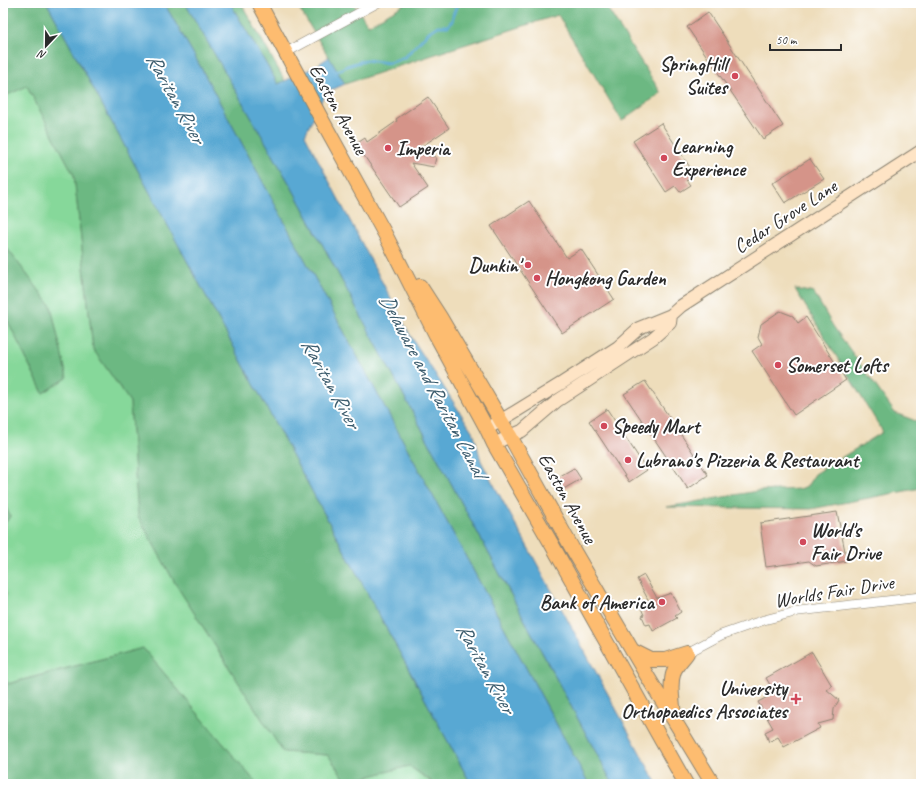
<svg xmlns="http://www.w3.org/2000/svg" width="924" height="787" font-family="Caveat,sans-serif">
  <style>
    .green { fill: #86d89a; stroke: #588262 }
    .forest { fill: #6cb882; stroke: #4c7256 }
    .water { fill: #59a8d3; stroke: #426a7f }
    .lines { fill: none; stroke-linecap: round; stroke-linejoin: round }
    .stream { stroke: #59a8d3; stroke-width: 3 }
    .building { fill: #d59489 }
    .minor-casing { stroke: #8c8473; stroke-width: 10 }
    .secondary-casing { stroke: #8c8473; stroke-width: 14 }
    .primary-casing { stroke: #8c8473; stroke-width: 16 }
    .minor { stroke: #fff; stroke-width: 9 }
    .secondary { stroke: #fee4c5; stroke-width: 12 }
    .primary { stroke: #fdbc6f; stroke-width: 14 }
    .poi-dot { fill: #d1495b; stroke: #fff; stroke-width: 1.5 }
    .labels { text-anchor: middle; stroke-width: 4; stroke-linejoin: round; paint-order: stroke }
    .poi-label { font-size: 20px; font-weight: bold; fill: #2b2b2b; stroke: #fff; text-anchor: start }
    .street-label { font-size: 20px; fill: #2b2b2b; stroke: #fff }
    .water-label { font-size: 21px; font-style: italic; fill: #3d5d6e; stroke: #fff }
  </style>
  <rect width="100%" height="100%" fill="#fff"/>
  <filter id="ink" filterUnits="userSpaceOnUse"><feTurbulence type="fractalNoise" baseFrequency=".025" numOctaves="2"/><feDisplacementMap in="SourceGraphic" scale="8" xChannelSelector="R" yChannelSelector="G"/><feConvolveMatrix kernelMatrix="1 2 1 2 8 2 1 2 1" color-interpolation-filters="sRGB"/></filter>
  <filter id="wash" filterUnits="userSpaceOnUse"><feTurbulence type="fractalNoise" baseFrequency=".012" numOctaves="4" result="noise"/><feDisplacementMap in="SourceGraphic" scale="16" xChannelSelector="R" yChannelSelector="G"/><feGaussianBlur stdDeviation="0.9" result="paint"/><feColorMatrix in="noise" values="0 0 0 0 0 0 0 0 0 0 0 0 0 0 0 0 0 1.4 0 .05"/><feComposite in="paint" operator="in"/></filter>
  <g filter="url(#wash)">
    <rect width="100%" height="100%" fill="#edb"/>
    <!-- green -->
    <path class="green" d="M27 86 74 175 93 349 130 402 138 516 175 583 283 752 328 755 347 782 409 766 431 782 428 784H257L143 648 7 684 3 672V599L7 594 3 591V527L10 516 3 502V311L43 393 67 378 51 306 3 243V97Z"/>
    <!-- forest -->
    <path class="forest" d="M3 3H47L471 784H428L431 781 409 766 347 782 328 755 283 752 175 583 138 516 130 402 93 349 74 175 27 86 3 97Z
      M164 3H185L292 188 613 784H589L194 55Z
      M230 3H241L285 81 278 84Z
      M296 3H353L368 25 407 3H604L661 93 622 121 558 15 448 50 345 84Z
      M3 243 51 306 67 378 43 393 3 311Z
      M795 289 814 293 833 326 895 413 921 423V488L811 509 667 507 757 491 800 489 807 486 815 474 883 432Z
      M3 502 10 516 3 527Z
      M143 648 257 784H3V672L8 684Z"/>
    <!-- water -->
    <path class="water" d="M47 3H164L194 55 589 784H471Z
      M185 3H230L278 84 313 68 329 57 345 84 325 93 305 135 410 335 474 434 481 461 657 784H613L292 188Z"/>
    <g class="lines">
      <!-- stream -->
      <path class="stream" d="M334 73 347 66 366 60 389 63 405 57 429 32 438 26H448L452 21 454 12 459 3"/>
    </g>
    <g id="blocks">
      <!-- building -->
      <path class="building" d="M708 12 783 126 763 139 687 27Z
        M428 97 449 128 412 153 436 157 434 167 411 163 428 188 399 207 356 144 365 138 367 142 397 121 396 119Z
        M661 123 695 175 687 180 691 185 680 192 675 186 666 192 633 141Z
        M810 159 824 179 785 203 772 183Z
        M529 201 567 258 581 249 614 299 562 333 491 226Z
        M780 311 793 316 798 323 806 317 846 380 794 415 752 351 762 344 758 337 761 324Z
        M645 381 708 475 688 489 624 394Z
        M607 409 647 470 629 482 589 421Z
        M574 468 581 479 560 491 553 480Z
        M837 512 847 561 816 566 809 561 766 567 760 523Z
        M644 575 657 598 671 593 681 612 675 616 677 618 653 631 650 624 646 625 642 616 644 615 641 608 650 603 637 579Z
        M812 652 832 686 826 689 839 700 834 709 833 720 818 724 820 728 784 747 778 737 769 742 765 732 773 728 758 702 775 693 766 678Z"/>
    </g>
  </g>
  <g filter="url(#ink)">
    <use href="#blocks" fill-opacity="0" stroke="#8c8473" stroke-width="1"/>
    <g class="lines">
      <defs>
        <path id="minor" d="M285 53 377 3
          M687 653 721 635 764 620 799 611 921 597"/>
        <path id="secondary" d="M487 429 562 383 618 347 639 328 671 315 681 306 921 151
          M494 444 510 436 522 431 557 401 653 338 670 323 671 315"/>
        <path id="primary" d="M259 3 322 120 385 234 436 335 487 429 494 444 551 543 686 784
          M420 286 440 317 510 436 572 548 649 679 713 784
          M633 651 651 660H665L687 653
          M674 717C673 702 669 685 674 671 677 664 683 659 687 653"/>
      </defs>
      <!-- minor casing -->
      <use href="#minor" class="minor-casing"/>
      <!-- secondary casing -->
      <use href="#secondary" class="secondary-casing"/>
      <!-- primary casing -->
      <use href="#primary" class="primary-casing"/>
      <!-- minor -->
      <use href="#minor" class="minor"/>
      <!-- secondary -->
      <use href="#secondary" class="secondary"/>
      <!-- primary -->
      <use href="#primary" class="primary"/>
    </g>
  </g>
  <!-- markers -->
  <g class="poi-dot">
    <circle cx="735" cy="76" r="4"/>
    <circle cx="388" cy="148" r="4"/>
    <circle cx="664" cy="158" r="4"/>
    <circle cx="528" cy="265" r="4"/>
    <circle cx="537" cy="278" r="4"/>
    <circle cx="778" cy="365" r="4"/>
    <circle cx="604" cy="426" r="4"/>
    <circle cx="628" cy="460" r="4"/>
    <circle cx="803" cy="542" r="4"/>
    <circle cx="662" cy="602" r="4"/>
    <path d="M794 693h4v4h4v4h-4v4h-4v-4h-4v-4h4z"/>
  </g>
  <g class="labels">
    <!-- poi labels -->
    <g class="poi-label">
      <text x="727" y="71" text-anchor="end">SpringHill<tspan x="727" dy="23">Suites</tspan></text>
      <text x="672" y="153">Learning<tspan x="672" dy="23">Experience</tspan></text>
      <text x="396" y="155">Imperia</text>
      <text x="520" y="272" text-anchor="end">Dunkin'</text>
      <text x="545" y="285">Hongkong Garden</text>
      <text x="786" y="372">Somerset Lofts</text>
      <text x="612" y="433">Speedy Mart</text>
      <text x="636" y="467">Lubrano's Pizzeria &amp; Restaurant</text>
      <text x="811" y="537">World's<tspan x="811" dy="23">Fair Drive</tspan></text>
      <text x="654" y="609" text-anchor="end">Bank of America</text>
      <text x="787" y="695" text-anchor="end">University<tspan x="787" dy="23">Orthopaedics Associates</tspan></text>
    </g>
    <!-- street labels -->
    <g class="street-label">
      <text transform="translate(339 109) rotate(61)" y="7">Easton Avenue</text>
      <text transform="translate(785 216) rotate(-33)" y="7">Cedar Grove Lane</text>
      <text transform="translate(568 498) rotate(61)" y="7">Easton Avenue</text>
      <text transform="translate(834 591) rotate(-9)" y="7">Worlds Fair Drive</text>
    </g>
    <!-- water labels -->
    <g class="water-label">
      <text transform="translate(176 98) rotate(61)" y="7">Raritan River</text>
      <text transform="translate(331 383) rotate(61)" y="7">Raritan River</text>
      <text transform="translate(433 385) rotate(62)" y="7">Delaware and Raritan Canal</text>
      <text transform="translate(486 668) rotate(61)" y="7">Raritan River</text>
    </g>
  </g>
  <!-- margin -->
  <rect width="924" height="787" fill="none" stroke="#fff" stroke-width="16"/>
  <!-- north arrow -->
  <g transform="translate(46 46) rotate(202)" stroke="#ffffff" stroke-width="3" paint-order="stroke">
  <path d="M0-3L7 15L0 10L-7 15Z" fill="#2b2b2b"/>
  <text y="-6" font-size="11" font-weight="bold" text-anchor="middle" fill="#2b2b2b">N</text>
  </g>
  <!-- scale -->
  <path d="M770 44v6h71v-6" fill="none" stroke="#2b2b2b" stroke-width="2"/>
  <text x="776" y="44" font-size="12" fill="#2b2b2b" stroke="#ffffff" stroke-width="3" paint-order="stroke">50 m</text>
</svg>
